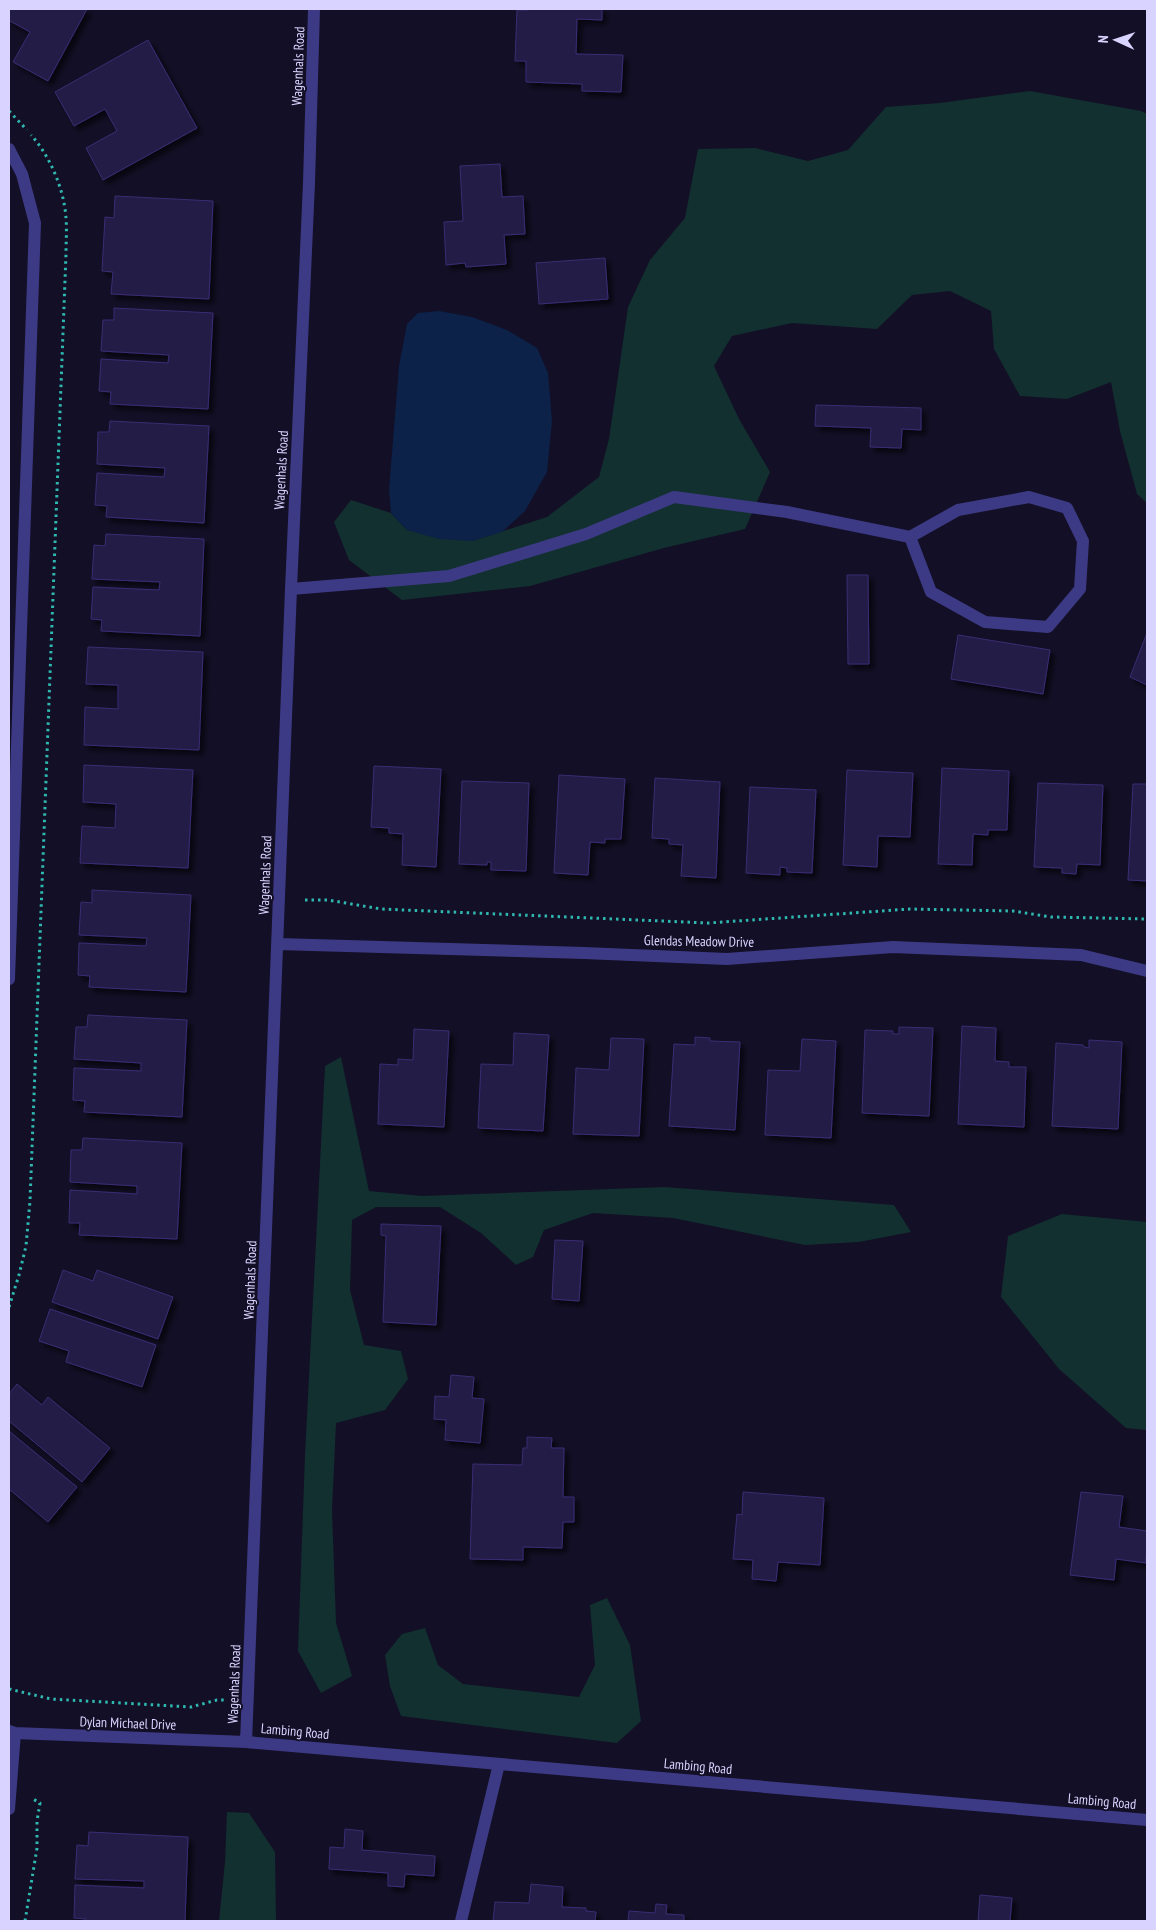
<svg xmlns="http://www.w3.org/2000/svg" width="1156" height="1930" font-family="'PT Sans Narrow',sans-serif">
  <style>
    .green { fill: #12302f }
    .water { fill: #0c2248 }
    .building { fill: #241b47; stroke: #3b2d73; filter: url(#shadow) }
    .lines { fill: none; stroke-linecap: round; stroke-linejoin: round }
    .path { stroke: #2fb8b0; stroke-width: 3; stroke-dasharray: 2.5 4; stroke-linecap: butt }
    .lane { stroke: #3d3a85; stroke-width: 12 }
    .street { stroke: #3d3a85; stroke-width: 12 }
    .labels { text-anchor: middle; stroke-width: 4; stroke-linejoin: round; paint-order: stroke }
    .street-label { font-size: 14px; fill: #d9d4ff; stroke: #130f26 }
  </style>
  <defs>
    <filter id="shadow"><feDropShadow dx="4.5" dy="4.5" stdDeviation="2.5" flood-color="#0009"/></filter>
  </defs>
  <rect width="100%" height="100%" fill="#130f26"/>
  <!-- green -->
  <path class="green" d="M1030 91 1141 111 1147 114V503L1137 494 1120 431 1111 382 1067 399 1020 396 994 349 991 311 950 291 912 295 877 329 792 323 732 336 714 366 739 419 770 472 745 529 664 548 530 586 402 600 349 560 334 522 351 500 391 513 407 530 472 541 547 517 599 477 609 439 628 307 650 260 685 218 698 149 755 148 808 161 848 150 886 107 940 103Z
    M341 1057 369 1191 422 1196 665 1187 894 1205 911 1232 859 1242 805 1245 673 1218 593 1213 544 1230 533 1257 516 1265 481 1233 440 1207H376L352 1220 350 1290 364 1345 401 1351 408 1379 385 1410 336 1423 332 1510 336 1623 352 1676 321 1693 298 1651 305 1455 325 1066Z
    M1062 1214 1147 1222V1430L1126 1428 1059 1369 1001 1297 1008 1236Z
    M607 1598 630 1645 641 1721 617 1743 401 1716 390 1686 385 1655 402 1634 425 1628 438 1665 463 1684 579 1697 595 1665 590 1605Z
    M227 1812 249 1813 275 1852 276 1921H219L225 1862Z"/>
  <!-- water -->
  <path class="water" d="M439 311 472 317 507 330 537 348 548 373 552 421 547 472 525 511 502 532 472 541 439 539 407 530 391 513 389 490 399 366 407 324 418 313Z"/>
  <!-- building -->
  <path class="building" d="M9 9H87L48 81 13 62 30 32 10 21 9 22Z
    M529 9H602V20L577 19 576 54 623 55 621 92 582 91V84L526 82V61H515L517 10H528Z
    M148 40 197 128 103 180 86 148 117 131 105 109 74 126 55 92Z
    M500 164 502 197 523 196 525 234 504 235 506 264 466 267 465 263 446 265 444 222 463 221 460 166Z
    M115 196 213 201 209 299 111 294 113 272 102 271 105 217 114 218Z
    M605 258 608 299 539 304 536 263Z
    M114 308 213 313 208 409 110 404 111 392 99 391 101 359 168 363 169 355 101 351 103 320H114Z
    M816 405 921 408V430L902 429 901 448 870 447 871 428 815 426Z
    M110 421 209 426 204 523 106 517 107 506 95 505 97 473 164 477 165 468 97 464 98 432H109Z
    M106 534 204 539 200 636 101 631 102 620 91 619 93 587 159 590 160 582 92 579 94 545 105 546Z
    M847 575H868L869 664H848Z
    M1147 633V685L1130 677Z
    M958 635 1050 650 1043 694 951 679Z
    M88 647 203 652 199 750 84 745 85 707 118 709V685L86 684Z
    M84 765 193 770 188 868 80 863 82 826 115 828 116 804 83 802Z
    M374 766 441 769 436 867 402 865 403 834 389 833V828L371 827Z
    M942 768 1009 771 1007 830H988V835L973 834 972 865 938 864Z
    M847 770 913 773 910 837 878 836 877 867 843 865Z
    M559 775 625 779 621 839H605V843L590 842 588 875 554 873Z
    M655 778 720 782 716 878 681 876 683 845 669 844V839L652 838Z
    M462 781 529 783 526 871 491 870V862H487V865L459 864Z
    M1038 783 1103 785 1100 865 1077 864 1076 874 1062 873V868L1034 867Z
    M1133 784H1147V881L1128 880Z
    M750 787 816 790 812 873 787 872V868L780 867V875L746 873Z
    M92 890 191 895 186 992 89 987 90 976 78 975 79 943 146 946 147 938 79 935 81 902 92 903Z
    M88 1015 187 1020 182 1117 84 1112 85 1101 73 1100 74 1068 141 1071V1063L74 1059 76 1027H87Z
    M962 1026 996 1028 995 1061 1009 1062V1067H1026L1024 1127 958 1124Z
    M899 1027 933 1028 929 1116 862 1113 865 1030 893 1031V1034H899Z
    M414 1029 449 1031 444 1127 378 1124 380 1064 398 1065V1059L413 1060Z
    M514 1033 549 1035 543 1131 478 1128 481 1064 513 1065Z
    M695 1037 710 1038V1041L740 1042 735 1130 669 1126 674 1044 695 1045Z
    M611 1038 644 1039 639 1136 573 1134 576 1068 609 1070Z
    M802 1039 836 1041 831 1138 765 1135 768 1070 800 1071Z
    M1089 1040 1122 1042 1118 1129 1052 1126 1056 1043 1083 1045 1084 1047 1089 1048Z
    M83 1138 182 1143 177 1239 79 1235 80 1223H69L70 1190 137 1194V1186L70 1182 71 1150H82Z
    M381 1224 441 1226 436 1325 383 1322 386 1236 381 1235Z
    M555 1240 583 1241 579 1301 552 1299Z
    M63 1270 93 1281 97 1270 173 1297 158 1339 52 1302Z
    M50 1309 156 1345 142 1387 66 1362 69 1351 39 1341Z
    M451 1375 474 1377 472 1398 484 1399 480 1443 445 1440 446 1420 434 1419 435 1396 449 1397Z
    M17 1384 42 1405 48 1397 110 1448 82 1482 9 1421V1394Z
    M9 1431 77 1487 48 1522 9 1489Z
    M527 1437 552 1438 551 1448H564L563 1497H574V1522H563L562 1548 523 1547V1560L470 1559 473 1464 522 1465 523 1448H527Z
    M743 1492 824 1498 820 1565 778 1562 776 1581 752 1579 753 1560 733 1559 737 1514 742 1515Z
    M1081 1492 1123 1496 1119 1527 1147 1531 1146 1563 1116 1559 1114 1580 1070 1575Z
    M345 1829 363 1831 362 1850 435 1856 434 1876 405 1874 404 1887 388 1886V1873L329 1869 330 1847 344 1848Z
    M89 1832 188 1837 185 1921H85L86 1919 74 1918 75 1885 144 1888V1881L75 1879 77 1845 88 1846Z
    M531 1884 563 1887 562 1907 586 1908V1911L596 1912 595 1921H493L495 1902 529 1903Z
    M980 1895 1012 1898 1010 1921H978Z
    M656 1904 667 1905 666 1914 684 1915V1921H628L629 1911 655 1913Z"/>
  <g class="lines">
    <!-- path -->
    <path class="path" d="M9 111 27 130
      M305 900H328L381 909 708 923 910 909 1013 911 1051 917 1147 919
      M9 1307 19 1275 26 1246 30 1201 66 254C66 242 67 230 66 218 64 189 50 156 31 135
      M9 1689 51 1699 191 1707 217 1700H224
      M25 1921 37 1848V1821L40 1803 33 1799"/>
    <!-- lane -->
    <path class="lane" d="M291 589 449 576 586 534 674 497 787 512 910 537 931 592 985 622 1048 627 1080 589 1083 541 1067 508 1029 497 958 510 910 537
      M461 1921 499 1764"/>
    <!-- street -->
    <path class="street" d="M9 149 22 174 35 223 9 979
      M278 944 584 953 727 959 893 947 1081 955 1147 971
      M9 1731 15 1733 246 1742 1147 1820
      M246 1742 291 589 309 183 314 9
      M9 1809 15 1733"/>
  </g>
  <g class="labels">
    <!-- street labels -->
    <g class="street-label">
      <text transform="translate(298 66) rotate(-88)" y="5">Wagenhals Road</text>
      <text transform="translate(281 470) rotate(-87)" y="5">Wagenhals Road</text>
      <text transform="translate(265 875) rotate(-88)" y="5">Wagenhals Road</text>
      <text transform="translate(699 941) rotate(1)" y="5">Glendas Meadow Drive</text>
      <text transform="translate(250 1280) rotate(-88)" y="5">Wagenhals Road</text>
      <text transform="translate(234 1684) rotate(-88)" y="5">Wagenhals Road</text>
      <text transform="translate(128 1723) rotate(2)" y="5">Dylan Michael Drive</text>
      <text transform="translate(295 1731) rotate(5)" y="5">Lambing Road</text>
      <text transform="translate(698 1766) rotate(5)" y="5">Lambing Road</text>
      <text transform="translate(1102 1801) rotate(5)" y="5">Lambing Road</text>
    </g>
  </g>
  <!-- border -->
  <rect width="1156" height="1930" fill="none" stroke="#d9d4ff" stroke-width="20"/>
  <!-- north arrow -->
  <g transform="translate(1116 40) rotate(273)" stroke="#130f26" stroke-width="4" paint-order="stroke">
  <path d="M0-4L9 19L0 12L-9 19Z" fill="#d9d4ff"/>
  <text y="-8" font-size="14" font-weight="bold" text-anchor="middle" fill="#d9d4ff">N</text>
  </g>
</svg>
